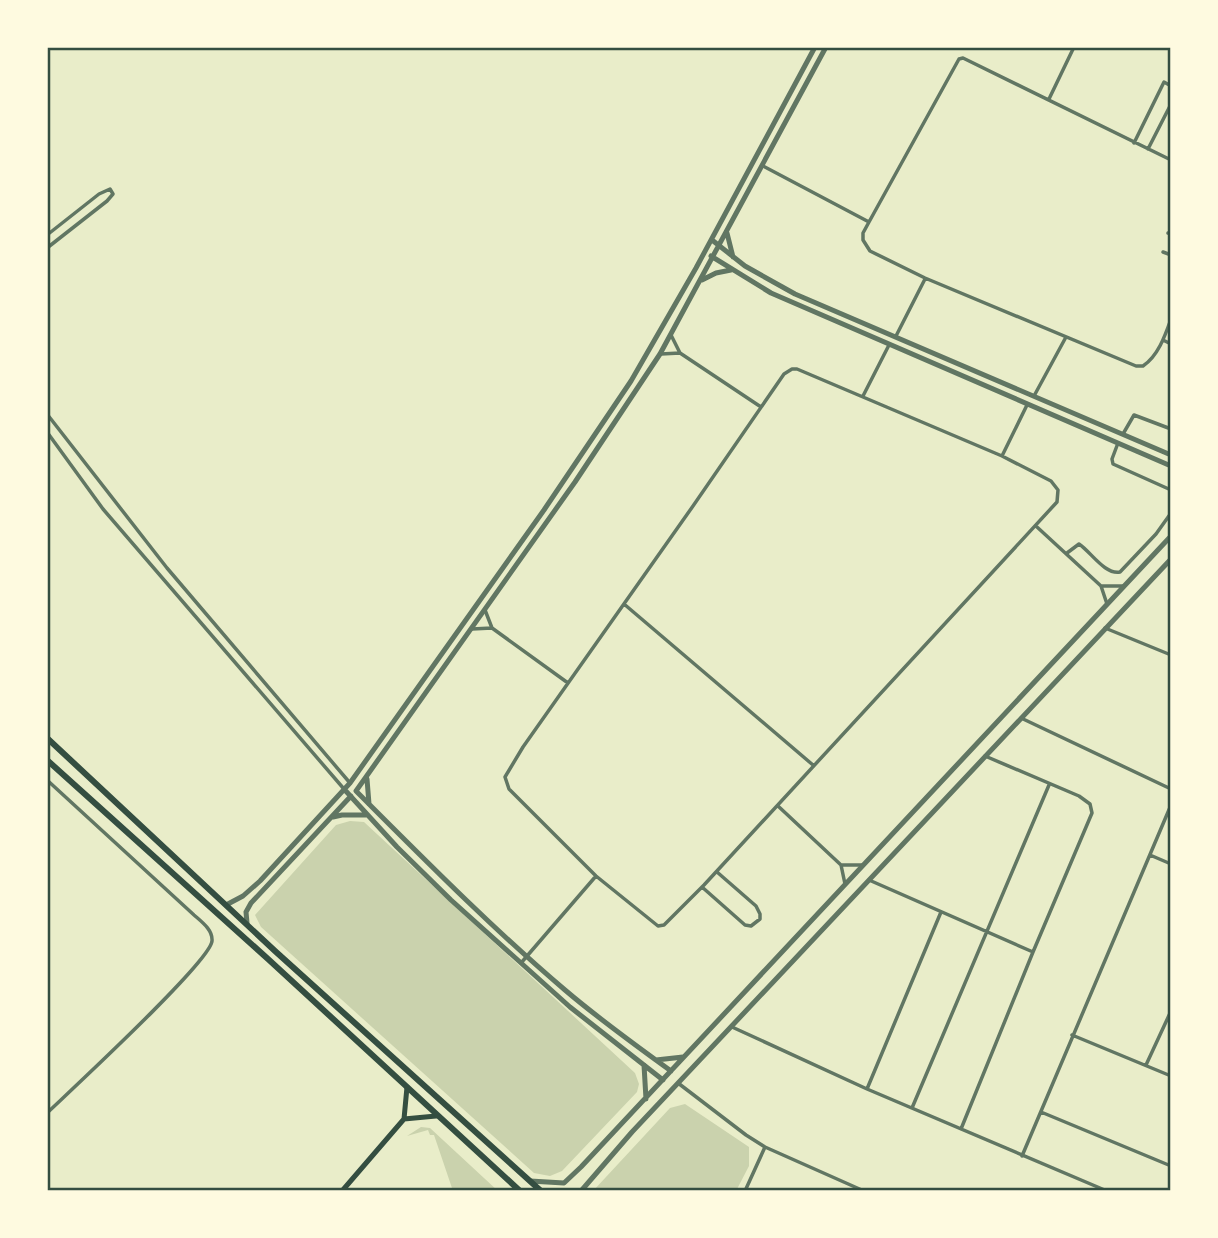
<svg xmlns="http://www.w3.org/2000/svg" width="1218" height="1238" font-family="Figtree,sans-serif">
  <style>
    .green { fill: #cad2ad }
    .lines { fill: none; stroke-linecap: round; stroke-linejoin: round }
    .minor { stroke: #617663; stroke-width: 3.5 }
    .tertiary { stroke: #617663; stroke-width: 5 }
    .secondary { stroke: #344e41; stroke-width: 5 }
    .trunk { stroke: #344e41; stroke-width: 6 }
    .neatline { fill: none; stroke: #344e41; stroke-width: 2.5 }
  </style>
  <rect width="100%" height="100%" fill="#e9edc9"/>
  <!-- green -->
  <path class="green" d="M350 821 364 822 635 1073 639 1084 637 1092 562 1171 550 1176 534 1173 261 927 255 915 336 825Z
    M685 1104 749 1147V1166L736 1191H593L670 1108Z
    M421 1127 430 1128 498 1191H453L434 1135H430L428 1130 407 1136Z"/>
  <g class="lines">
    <!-- minor -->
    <path class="minor" d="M1049 99 1074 47
      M1134 143 1164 82 1171 86
      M1148 149 1171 104
      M1171 160 963 58 959 59 869 222 863 233V240L870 251 925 278 1136 366H1143C1158 356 1165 336 1171 319
      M763 166 869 222
      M1168 233 1171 234
      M47 235 99 194 110 189 113 194 107 201 47 248
      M1163 252 1171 255
      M671 335 680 353 761 407
      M896 336 925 279
      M1163 340 1171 344
      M661 354 680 353
      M792 369H797L1002 456 1051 481 1058 490 1057 502 704 885 664 925 658 926 596 876 509 789 505 777 523 747 693 506 784 374Z
      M863 396 889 345
      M1034 396 1066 337
      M47 414 167 568 350 783
      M47 432 103 509 344 789
      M1123 434 1134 415 1171 429
      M1118 443 1112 459 1113 464 1171 490
      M1002 456 1027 405
      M1037 527 1101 586 1107 604
      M1067 553 1079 544C1091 552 1105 575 1120 572L1156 534 1171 513
      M1101 586H1123
      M624 604 813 765
      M485 610 492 628 568 683
      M1105 628 1171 655
      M472 629 492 628
      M1021 718 1171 789
      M47 780 194 915C202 922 213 930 212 941 210 962 71 1090 47 1113
      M778 806 841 865 845 884
      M1150 855 1171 864
      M841 865H863
      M869 880 1033 952
      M702 887 745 925 751 926 760 919V914L756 906 717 872
      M521 963 596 876
      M732 1027 867 1089 1107 1191
      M1072 1035 1171 1076
      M1146 1065 1171 1011
      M678 1083 746 1135 765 1147 864 1191
      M867 1089 941 912
      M912 1108 1049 785
      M1041 1112 1171 1166
      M961 1129 1033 952 1092 813 1090 804 1079 796 985 756
      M1022 1156 1171 805
      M745 1191 765 1147"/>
    <!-- tertiary -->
    <path class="tertiary" d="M727 233 733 257
      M712 240 745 266 795 294 1171 455
      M711 256 771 293 1171 466
      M702 280 716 273 731 270
      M367 779 369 804
      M344 789 397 847 451 900 570 1007 663 1080
      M333 817 342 815H366
      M226 905 243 896 260 881 350 783 544 510 631 381 696 268 815 47
      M247 923 246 912 251 903 351 796
      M656 1060 683 1057
      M644 1065 646 1099
      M671 1071C635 1045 599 1019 565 990 492 928 424 859 356 791L575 482 660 354 826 47
      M530 1181 564 1183 581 1167 1171 536
      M581 1191 632 1132 1171 559"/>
    <!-- secondary -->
    <path class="secondary" d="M404 1119 436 1116
      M342 1191 404 1119 407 1087"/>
    <!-- trunk -->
    <path class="trunk" d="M47 738 275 951 541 1191
      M47 760 268 959 520 1191"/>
  </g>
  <!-- border -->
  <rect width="1218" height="1238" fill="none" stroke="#fefae0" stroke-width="98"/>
  <rect x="49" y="49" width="1120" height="1140" class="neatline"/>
</svg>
